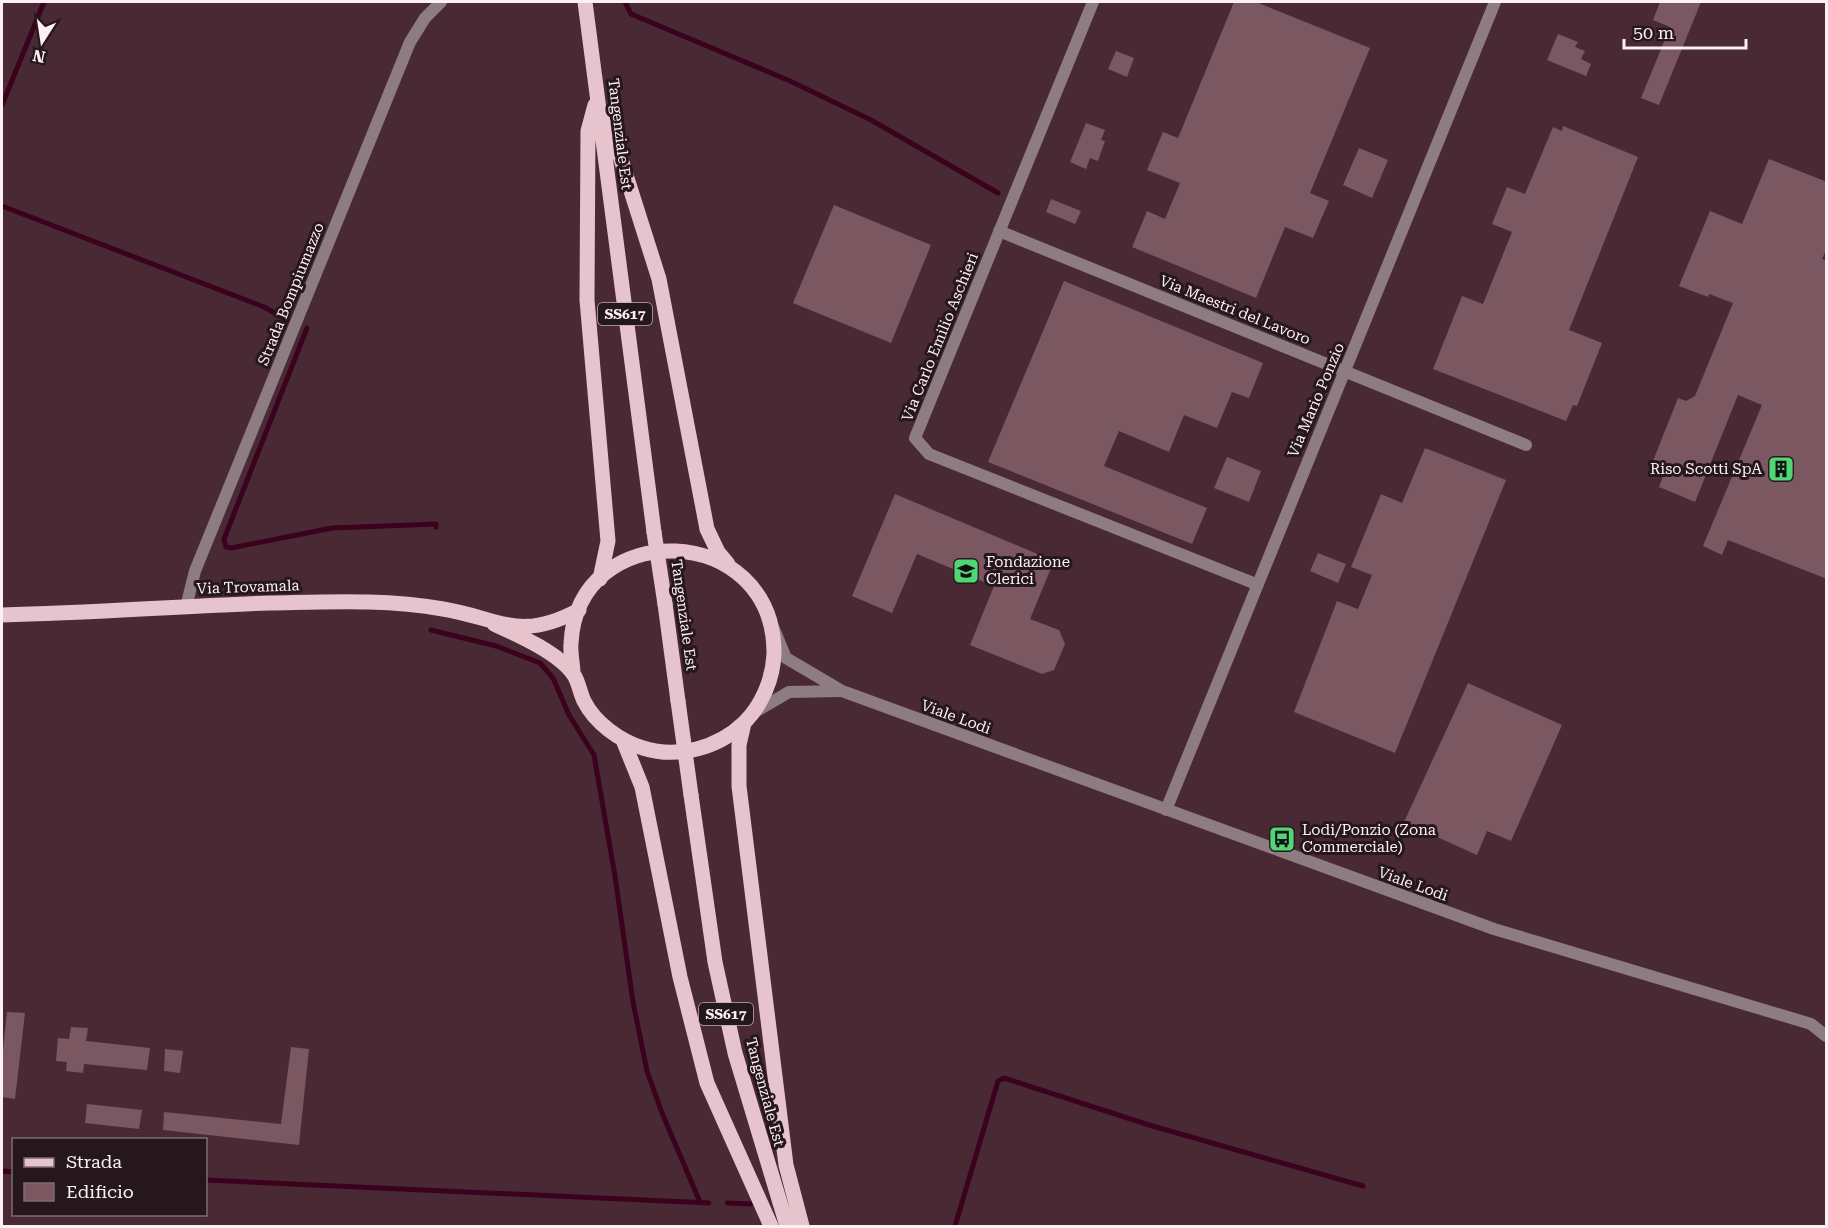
<svg xmlns="http://www.w3.org/2000/svg" width="1828" height="1228" font-family="'Roboto Serif',serif">
  <style>
    .lines { fill: none; stroke-linecap: round; stroke-linejoin: round }
    .stream { stroke: #3a021c; stroke-width: 5 }
    .building { fill: #7a5761 }
    .minor { stroke: #8d7c81; stroke-width: 12 }
    .tertiary { stroke: #8d7c81; stroke-width: 12 }
    .primary { stroke: #e6c3cd; stroke-width: 15 }
    .primary-bridge { stroke: #e6c3cd; stroke-width: 15 }
    .labels { text-anchor: middle; stroke-width: 6; stroke-linejoin: round; paint-order: stroke }
    .shield { fill: #26171c; stroke: #bcafb3; stroke-width: 1.5 }
    .shield-label { font-size: 14px; font-weight: bold; fill: #fdf0f4 }
    .street-label { font-size: 15px; fill: #fdf0f4; stroke: #26171c }
    .poi-label { font-size: 15px; fill: #fdf0f4; stroke: #26171c; text-anchor: start }
  </style>
  <rect width="100%" height="100%" fill="#492a34"/>
  <g class="lines">
    <!-- stream -->
    <path class="stream" d="M625 2 631 14 790 81 871 120 998 193
      M2 105 44 2
      M2 206 264 307 287 320
      M307 328 224 539 226 547 231 548 332 528 436 524V527
      M431 630 496 646 540 663 553 678 569 715 594 755 615 876 633 1002 647 1071 662 1113 700 1202
      M2 1171 14 1172
      M206 1180 709 1203
      M727 1203 751 1204
      M955 1226 998 1081 1004 1078 1149 1125 1363 1186"/>
  </g>
  <!-- building -->
  <path class="building" d="M1234 2H1256L1370 48 1310 193 1329 201 1313 238 1285 227 1256 298 1132 247 1147 211 1165 219 1180 183 1147 170 1163 132 1178 138Z
    M1660 2H1701L1659 105 1641 98 1670 27 1653 20Z
    M1558 34 1578 42 1575 47 1585 51 1581 59 1591 64 1586 76 1547 60Z
    M1116 51 1134 58 1127 77 1108 69Z
    M1086 123 1105 130 1101 140 1105 141 1098 161 1090 158 1086 169 1070 162Z
    M1563 126 1638 157 1569 330 1602 343 1577 406 1573 405 1566 421 1433 369 1462 296 1483 304 1512 232 1492 224 1507 187 1525 194 1553 127 1562 131Z
    M1359 148 1388 160 1372 198 1343 185Z
    M1769 159 1827 182V248L1822 259 1827 261V579L1728 540 1722 555 1703 546 1762 405 1738 395 1695 502 1659 487 1663 476 1649 471 1678 398 1686 401 1695 396 1733 303 1709 294 1708 297 1679 286 1710 211 1742 224Z
    M1051 199 1081 211 1075 224 1046 212Z
    M834 205 931 245 891 343 793 303Z
    M1064 281 1263 363 1249 398 1232 392 1217 428 1184 415 1169 452 1119 431 1104 466 1207 508 1192 544 988 462Z
    M1425 448 1506 480 1395 753 1294 712 1337 601 1358 609 1372 575 1351 567 1381 494 1402 503Z
    M1227 457 1261 471 1249 502 1214 488Z
    M895 494 1054 561 1030 619 1059 630 1065 644 1054 670 1042 674 970 645 994 586 917 554 892 613 852 596Z
    M1318 553 1346 564 1338 583 1310 571Z
    M1468 683 1562 725 1511 841 1487 831 1477 855 1404 822Z
    M7 1012 25 1013 15 1099 2 1097V1059Z
    M71 1027 88 1028 86 1041 150 1048 147 1070 84 1064 83 1073 66 1071 67 1062 56 1061 58 1038 69 1039Z
    M291 1047 309 1049 299 1145 163 1130 164 1112 281 1124Z
    M165 1049 183 1051 180 1073 164 1071Z
    M87 1104 142 1110 139 1129 85 1123Z"/>
  <g class="lines">
    <!-- minor -->
    <path class="minor" d="M1093 2 915 438 929 454 1256 584
      M999 231 1526 445
      M186 607 195 571 410 42 425 18 441 2
      M1166 810 1495 2"/>
    <!-- tertiary -->
    <path class="tertiary" d="M774 629 786 658 842 691 1494 929 1811 1024 1826 1036
      M755 712 789 692 840 691"/>
    <!-- primary -->
    <path class="primary" d="M585 2 654 532
      M595 105 588 131 587 300 608 541 600 579
      M605 118 619 153 659 279 707 529 718 552 728 564
      M665 604 678 701
      M2 615C91 613 181 606 270 603 329 602 385 599 443 609 502 619 519 642 579 610
      M494 624C518 635 559 653 574 675 579 683 580 693 584 701 595 723 620 741 643 748 678 759 718 748 744 723 762 705 773 679 774 654 775 521 578 516 571 643 570 653 573 664 573 674
      M744 723 739 745V786L786 1165 802 1226
      M623 740 642 787 680 977 707 1083 771 1226
      M691 795 715 962 735 1053 787 1226"/>
    <!-- primary-bridge -->
    <path class="primary-bridge" d="M654 532 665 604
      M678 701 691 795"/>
  </g>
  <!-- icons -->
  <defs>
    <symbol id="building-square" viewBox="-11 -11 22 22"><rect x="-9" y="-9" width="18" height="18" rx="4" fill="#50d674" stroke="#26171c"/><path d="M-4-6H4V6H1V3H-1V6H-4ZM-2.5-4.3h1.7v1.8h-1.7ZM.8-4.3h1.7v1.8H.8ZM-2.5-1h1.7V.8h-1.7ZM.8-1h1.7V.8H.8Z" fill="#111"/></symbol>
    <symbol id="school-square" viewBox="-11 -11 22 22"><rect x="-9" y="-9" width="18" height="18" rx="4" fill="#50d674" stroke="#26171c"/><path d="M0-5L7-2L0 1L-7-2ZM-4 1L0 2.5L4 1V4Q0 6-4 4Z" fill="#111"/></symbol>
    <symbol id="bus-square" viewBox="-11 -11 22 22"><rect x="-9" y="-9" width="18" height="18" rx="4" fill="#50d674" stroke="#26171c"/><path d="M-5-6H5V4H4V6H2V4H-2V6H-4V4H-5ZM-3.5-4V0h7V-4ZM-3.5 1.2v1.5H-2V1.2ZM2 1.2v1.5H3.5V1.2Z" fill="#111"/></symbol>
  </defs>
  <g fill-rule="evenodd">
    <use href="#building-square" x="1766" y="454" width="30" height="30"/>
    <use href="#school-square" x="951" y="556" width="30" height="30"/>
    <use href="#bus-square" x="1267" y="824" width="30" height="30"/>
  </g>
  <g class="labels">
    <!-- shield labels -->
    <g class="shield">
      <rect x="598" y="303" width="54" height="22" rx="4.5"/>
      <rect x="699" y="1003" width="54" height="22" rx="4.5"/>
    </g>
    <g class="shield-label">
      <text x="625" y="319">SS617</text>
      <text x="726" y="1019">SS617</text>
    </g>
    <!-- street labels -->
    <g class="street-label">
      <text transform="translate(620 134) rotate(83)" y="5">Tangenziale Est</text>
      <text transform="translate(291 294) rotate(-68)" y="5">Strada Bompiumazzo</text>
      <text transform="translate(1235 310) rotate(22)" y="5">Via Maestri del Lavoro</text>
      <text transform="translate(940 337) rotate(-68)" y="5">Via Carlo Emilio Aschieri</text>
      <text transform="translate(1316 400) rotate(-67)" y="5">Via Mario Ponzio</text>
      <text transform="translate(248 587) rotate(-2)" y="5">Via Trovamala</text>
      <text transform="translate(684 615) rotate(82)" y="5">Tangenziale Est</text>
      <text transform="translate(956 717) rotate(20)" y="5">Viale Lodi</text>
      <text transform="translate(1413 884) rotate(20)" y="5">Viale Lodi</text>
      <text transform="translate(765 1092) rotate(75)" y="5">Tangenziale Est</text>
    </g>
    <!-- poi labels -->
    <g class="poi-label">
      <text x="1762" y="474" text-anchor="end">Riso Scotti SpA</text>
      <text x="986" y="567">Fondazione<tspan x="986" dy="17">Clerici</tspan></text>
      <text x="1302" y="835">Lodi/Ponzio (Zona<tspan x="1302" dy="17">Commerciale)</tspan></text>
    </g>
  </g>
  <!-- border -->
  <rect width="1828" height="1228" fill="none" stroke="#fdf0f4" stroke-width="6"/>
  <!-- legend -->
  <rect x="12" y="1138" width="195" height="78" fill="#26171c" stroke="#7c6e72" stroke-width="1.5"/>
  <rect x="24" y="1158" width="30" height="9" fill="#e6c3cd" stroke="#7c6e72" stroke-width="1.5"/>
  <text x="66" y="1168" font-size="18" fill="#fdf0f4">Strada</text>
  <rect x="24" y="1183" width="30" height="18" fill="#7a5761" stroke="#7c6e72" stroke-width="1.5"/>
  <text x="66" y="1198" font-size="18" fill="#fdf0f4">Edificio</text>
  <!-- north arrow -->
  <g transform="translate(42 42) rotate(192)" stroke="#26171c" stroke-width="4.5" paint-order="stroke">
  <path d="M0-4.5L10 22L0 15L-10 22Z" fill="#fdf0f4"/>
  <text y="-9" font-size="16" font-weight="bold" text-anchor="middle" fill="#fdf0f4">N</text>
  </g>
  <!-- scale -->
  <path d="M1624 39v9h122v-9" fill="none" stroke="#fdf0f4" stroke-width="3"/>
  <text x="1633" y="39" font-size="18" fill="#fdf0f4" stroke="#26171c" stroke-width="4.5" paint-order="stroke">50 m</text>
</svg>
